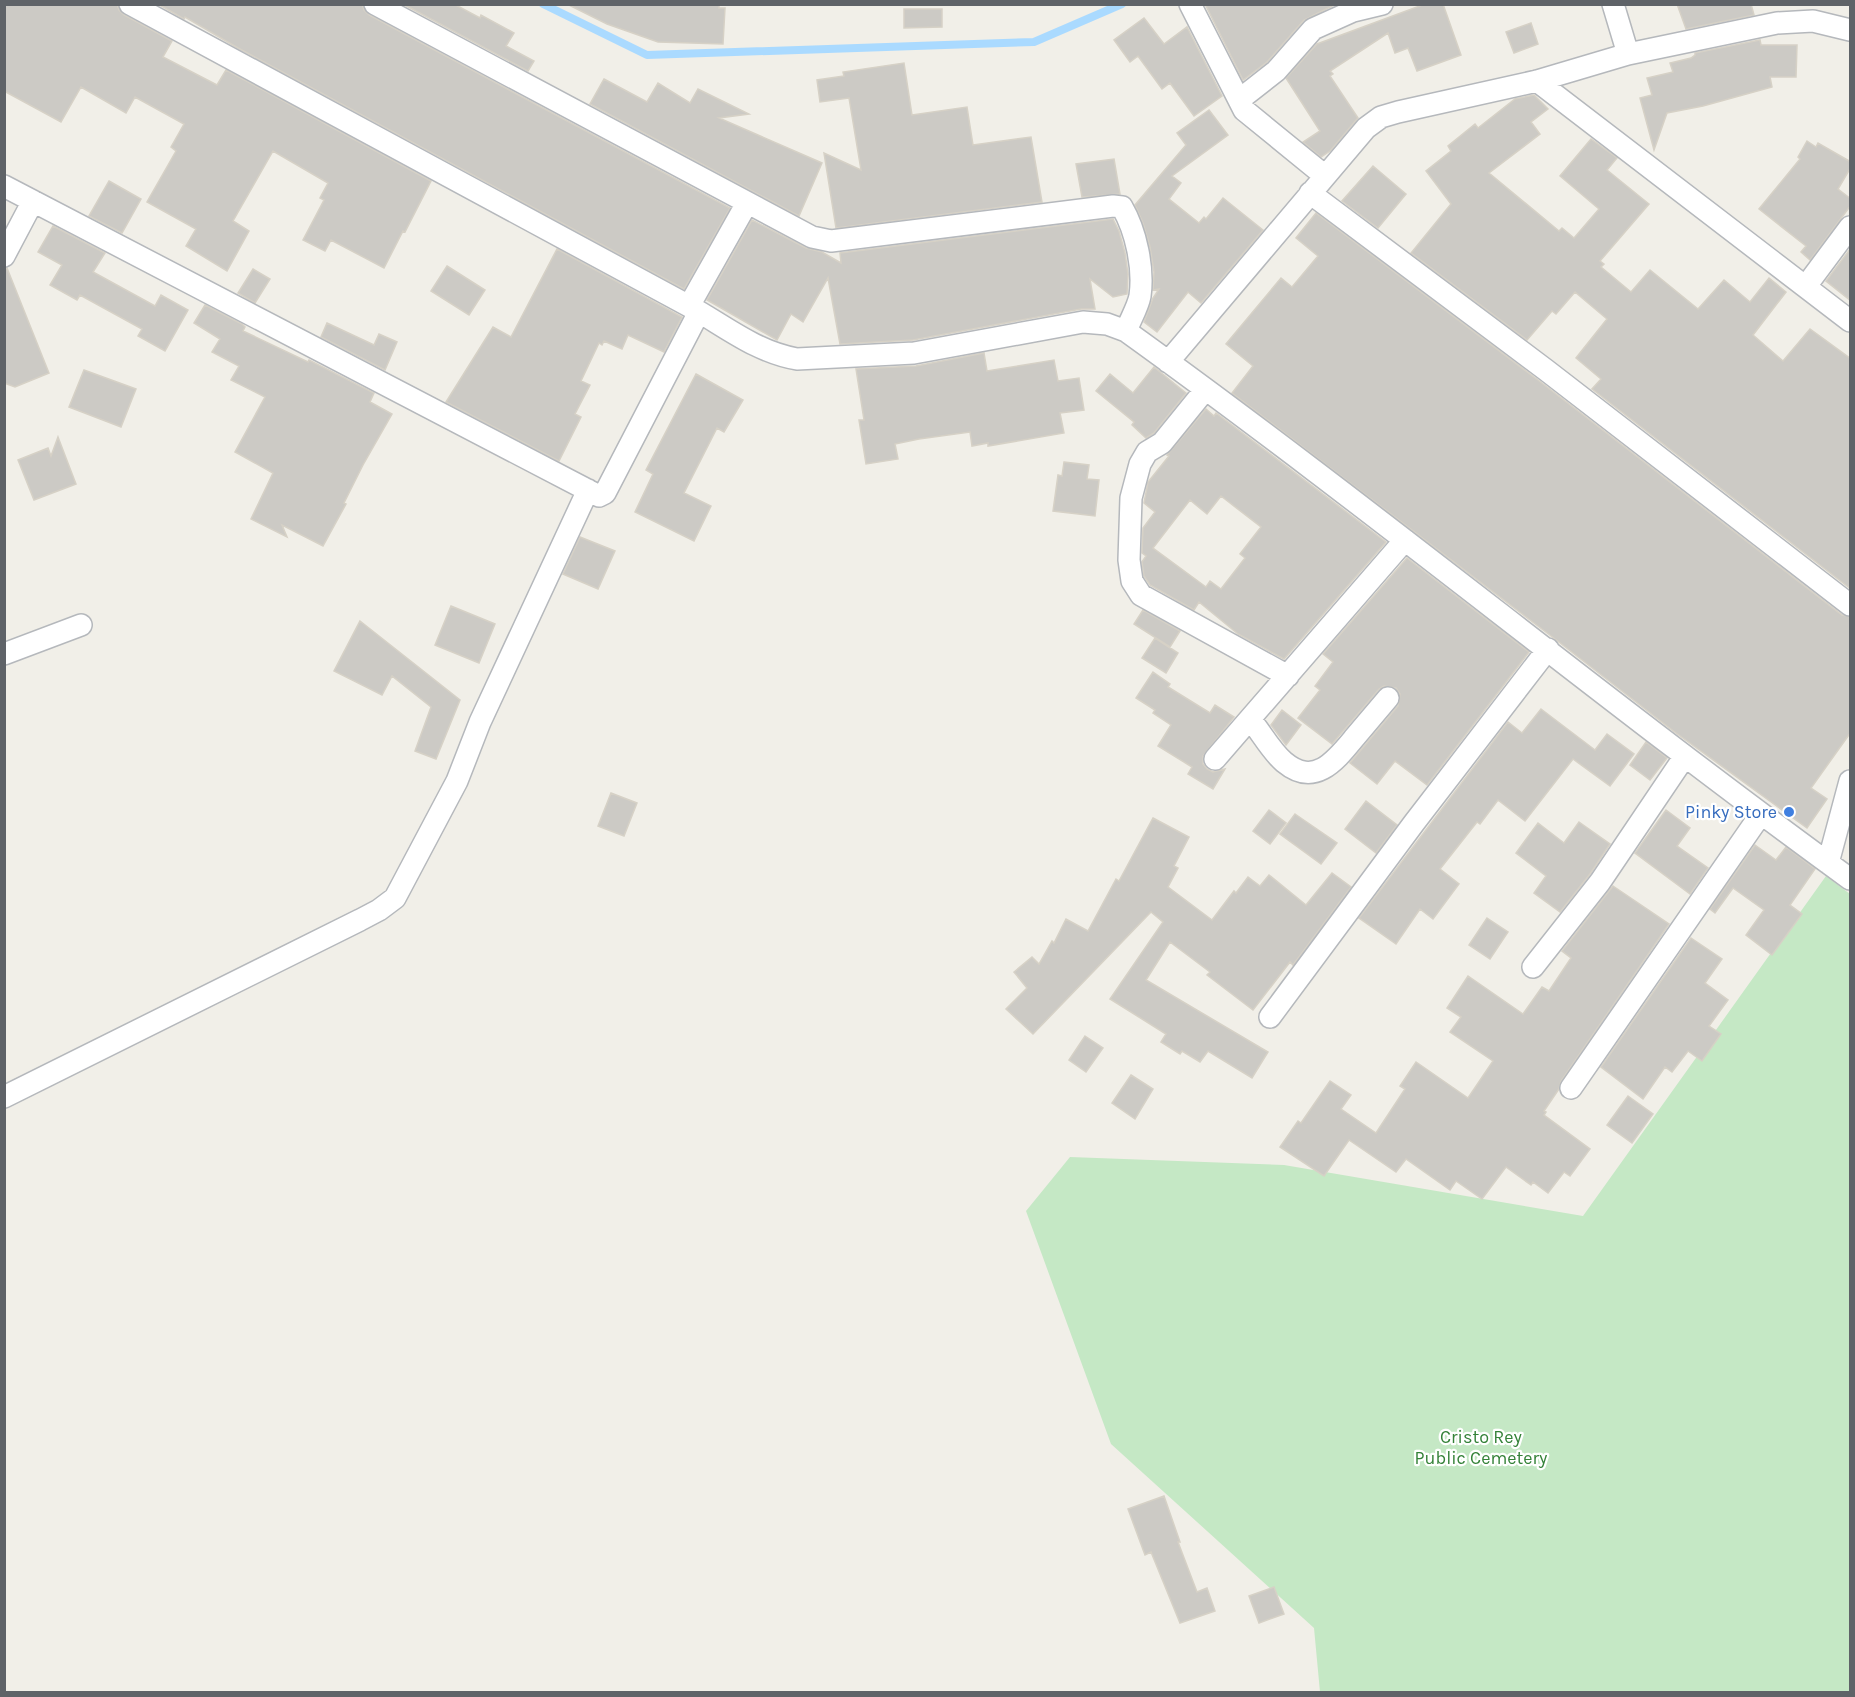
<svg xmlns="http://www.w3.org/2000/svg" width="1855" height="1697" font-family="Karla,sans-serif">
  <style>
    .green { fill: #c5e8c5 }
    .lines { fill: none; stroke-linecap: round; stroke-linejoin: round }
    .stream { stroke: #aadaff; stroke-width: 8 }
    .building { fill: #cccac5; stroke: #d6d1c6; stroke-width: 1.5; fill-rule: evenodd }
    .street-casing { stroke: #b5b8bc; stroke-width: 24 }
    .street { stroke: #fff; stroke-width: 21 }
    .shop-dot { fill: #3f7fe0; stroke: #fff; stroke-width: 2 }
    .labels { text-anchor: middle; stroke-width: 4.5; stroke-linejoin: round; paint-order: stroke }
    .shop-label { font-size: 18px; fill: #366cbe; stroke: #fff; text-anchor: end }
    .park-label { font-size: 18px; fill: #348238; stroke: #fff }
  </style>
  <rect width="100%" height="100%" fill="#f1efe8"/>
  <!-- green -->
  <path class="green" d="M1826 876 1850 894V1692H1320L1314 1628 1111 1444 1026 1211 1070 1157 1284 1165 1583 1216Z"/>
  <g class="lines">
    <!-- stream -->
    <path class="stream" d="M543 4 647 55 1034 42 1122 4"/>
  </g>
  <!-- building -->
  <path class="building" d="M4 4H117L119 10 124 15 172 41 163 57 217 85 226 70 431 181 405 232 403 231 384 268 331 240 325 251 303 240 324 200 320 198 328 183 273 151 233 221 249 231 227 271 186 246 196 229 147 202 176 151 171 147 184 124 135 97 126 113 81 87 61 122 4 91Z
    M158 4H362L364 10 369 15 730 208 684 289 238 48 185 17 184 19Z
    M403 4H454L480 18 481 15 514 33 506 46 534 61 528 71Z
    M567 4H719V8H725L723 44 658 42 607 24Z
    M1205 4H1336L1304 20 1267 62 1243 80Z
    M1425 4H1443L1461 55 1417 71 1408 48 1395 53 1388 33 1330 71 1333 74 1330 76 1358 118 1330 151 1321 157 1303 142 1320 131 1286 78 1317 44Z
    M1677 4H1751L1754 15 1686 29Z
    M904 9H942V27L904 28Z
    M1144 18 1164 44 1187 27 1222 96 1194 116 1170 83 1162 89 1138 56 1130 62 1114 40Z
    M1531 23 1538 44 1514 53 1506 32Z
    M1760 40 1761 45H1797L1796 77H1770L1772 87 1703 106 1667 113 1654 150 1640 98 1652 95 1647 78 1673 72 1670 63 1691 58 1695 55V53Z
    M904 63 912 115 967 107 973 145 1031 137 1042 202 836 228 824 153 861 170 849 98 820 102 817 80 844 76 843 72Z
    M604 79 647 102 658 83 690 103 698 89 749 114 719 118 822 163 799 216 590 104Z
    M1534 95 1548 109 1531 122 1540 134 1489 173 1559 231 1562 228 1574 238 1599 209 1560 176 1591 139 1617 158 1607 170 1649 204 1600 261 1604 264 1601 267 1631 292 1650 270 1698 309 1724 280 1750 302 1769 278 1786 292 1753 335 1783 361 1810 329 1851 359V589L1592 389 1601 379 1576 358 1607 319 1575 292 1556 314 1552 311 1527 340 1411 253 1451 204 1426 171 1451 151 1448 146 1475 124 1478 128 1515 99Z
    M1209 110 1228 135 1172 176 1181 183 1169 199 1199 223 1204 217 1206 219 1223 198 1263 230 1201 303 1188 292 1157 332 1144 322 1153 298 1159 289 1153 290 1154 272 1150 247 1143 223 1135 205 1186 145 1177 133Z
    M1807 141 1816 147 1818 143 1851 162V167L1838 189 1851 199V205L1810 260 1801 252 1806 246 1759 209 1800 159 1798 157Z
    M1114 159 1120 194 1082 197 1076 164Z
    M1373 166 1406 194 1378 228 1342 201Z
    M109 181 141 199 122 233 89 216Z
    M1316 213 1538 380 1842 615 1851 617V732L1811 788 1827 799 1807 828 1676 733 1555 639 1232 393 1253 366 1226 344 1281 278 1292 287 1318 256 1296 238Z
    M1113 219 1119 231 1125 253 1128 274 1127 294 1113 297 1090 279 1095 309H1081L913 340 840 344 828 278 803 322 791 314 777 340 707 300 752 220 806 248 822 252 841 263 840 253Z
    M53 226 105 253 93 272 155 306 161 295 188 310 165 351 138 336 142 329 80 295 77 300 50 285 62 265 38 252Z
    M1851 248V301L1826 281Z
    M557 249 682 317 664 352 628 335 622 349 604 341 602 345 599 343 581 381 590 385 575 414 581 417 559 461 446 402 493 327 511 337Z
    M447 266 485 290 469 315 431 291Z
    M7 268 49 373 15 387 4 383V269Z
    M253 269 270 279 255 303 238 293Z
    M205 305 242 324 245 327 243 331 308 362 309 360 374 393 370 402 392 414 363 465 344 503 346 504 323 546 282 525 287 537 251 519 273 473 235 452 265 397 231 380 239 366 212 352 220 339 194 323Z
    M327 323 374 345 379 334 397 342 385 370 321 337Z
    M984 353 987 371 1054 360 1058 381 1079 378 1084 410 1060 413 1064 433 988 446V443L972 446 970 432 919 439 895 444 898 459 866 464 859 420H864L856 369 916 366Z
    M1154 367 1186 393 1154 433 1146 438 1132 425 1134 422 1096 391 1110 374 1133 393Z
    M84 370 136 389 121 427 69 407Z
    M696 374 743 400 724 432 717 428 684 493 711 506 694 541 635 512 653 474 646 470Z
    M1206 409 1214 416 1216 413 1386 542 1284 659 1238 634 1199 602 1194 610 1150 585 1144 576 1142 562 1146 556 1142 553 1143 528 1155 512 1144 503 1148 482 1169 456 1167 455ZM1221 496 1261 527 1240 554 1245 558 1221 589 1210 581 1206 587 1153 548 1190 500 1207 514Z
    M58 437 76 484 34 500 18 460 48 448 51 456Z
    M1064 462 1089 465 1087 479 1099 480 1095 516 1053 511 1058 475 1062 476Z
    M580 537 615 551 598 589 563 574Z
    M1407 558 1529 652 1427 785 1395 761 1377 784 1350 763 1398 706 1400 694 1396 688 1384 686 1379 689 1332 744 1298 718 1320 690 1315 686 1333 662 1323 654Z
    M451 606 495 624 479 663 435 645Z
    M1143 610 1180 631 1170 647 1134 624Z
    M360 621 460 700 436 759 415 751 431 707 392 676 382 695 334 671Z
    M1155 638 1178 653 1166 673 1142 658Z
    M1153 672 1170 684 1168 687 1210 713 1215 705 1234 717 1203 756V764L1207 769 1213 772 1225 769 1213 789 1188 774 1192 767 1158 746 1171 725 1153 713 1155 710 1136 698Z
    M1541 709 1595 750 1607 734 1634 754 1610 786 1573 759 1525 821 1498 800 1480 824 1477 822 1440 869 1459 884 1433 919 1420 909 1396 944 1359 918 1508 722 1522 733Z
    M1282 710 1301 725 1286 745 1271 725Z
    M1646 742 1667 758 1650 780 1630 765Z
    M611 793 637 803 624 836 598 826Z
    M1366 801 1397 825 1376 853 1345 829Z
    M1269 810 1286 823 1270 844 1253 831Z
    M1666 810 1690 828 1677 846 1708 868 1690 894 1635 853Z
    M1295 814 1337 843 1321 864 1280 834Z
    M1153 818 1189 837 1174 866 1178 868 1168 887 1212 920 1234 891 1236 893 1248 877 1260 886 1269 875 1306 905 1332 873 1351 887 1293 965 1290 962 1253 1010 1207 975 1210 972 1170 942 1146 980 1268 1052 1252 1078 1208 1051 1200 1062 1182 1051 1180 1054 1161 1042 1166 1034 1110 999 1163 922 1151 912 1033 1034 1006 1009 1027 988 1014 972 1032 957 1039 964 1052 941 1054 943 1066 919 1088 931 1116 879 1119 881Z
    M1579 822 1610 844 1590 874 1560 912 1534 893 1546 876 1516 853 1538 823 1564 843Z
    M1755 845 1776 860 1786 847 1815 869 1790 905 1802 914 1772 955 1746 935 1764 910 1733 888 1715 913 1710 909Z
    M1613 886 1669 924 1561 1081 1559 1089 1544 1111 1546 1112 1544 1115 1590 1149 1570 1176 1564 1172 1548 1193 1533 1182 1531 1185 1506 1167 1482 1199 1456 1181 1450 1190 1406 1159 1396 1172 1349 1140 1324 1176 1280 1147 1298 1121 1301 1123 1330 1081 1351 1095 1341 1109 1376 1133 1405 1089 1400 1086 1416 1062 1468 1098 1493 1061 1450 1032 1461 1017 1447 1008 1468 976 1523 1014 1542 987 1549 991 1571 958 1562 951Z
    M1487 918 1508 932 1490 959 1469 945Z
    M1691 938 1722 959 1705 983 1728 1000 1709 1026 1721 1034 1702 1061 1688 1051 1672 1072 1665 1067 1643 1099 1601 1067Z
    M1085 1036 1103 1048 1086 1072 1069 1060Z
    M1131 1075 1153 1089 1135 1119 1112 1103Z
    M1628 1096 1653 1114 1632 1143 1607 1125Z
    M1164 1496 1180 1542H1178L1197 1592 1207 1588 1215 1611 1180 1623 1151 1552 1145 1555 1128 1509Z
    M1274 1587 1284 1614 1259 1623 1249 1596Z"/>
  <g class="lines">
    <defs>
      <path id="street" d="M130 4 689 306C725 326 756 352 797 359L914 353 1083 322 1107 324 1126 331C1372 508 1605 701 1850 879
        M375 4 812 237 831 241 1113 206 1122 207C1136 231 1144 268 1140 296 1138 307 1130 320 1126 331
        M1190 4 1244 110 1325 176
        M1613 4 1628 54
        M1537 81 1850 321
        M1239 100 1276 71 1313 29 1353 11 1382 4
        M4 186 599 496 605 493 699 312
        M1310 193 1546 370 1850 605
        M4 256 33 201
        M1806 286 1850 227
        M689 306 747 203
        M1168 362 1366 128 1381 117 1398 112 1537 81 1628 54 1777 23 1813 21 1850 30
        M1205 390 1162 443 1147 452 1140 464 1131 498 1129 560 1132 581 1141 595 1288 676
        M4 654 81 625
        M1250 719C1261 732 1271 751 1284 762 1315 788 1336 760 1355 737 1366 724 1377 711 1388 698
        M1215 759 1405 540
        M1828 863 1850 781
        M1533 967 1600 882 1685 756
        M1270 1017 1414 823 1548 649
        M1571 1088 1761 814
        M4 1097 360 920 379 910 395 898 457 781 480 722 588 490"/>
    </defs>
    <!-- street casing -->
    <use href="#street" class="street-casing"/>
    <!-- street -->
    <use href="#street" class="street"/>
  </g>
  <!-- markers -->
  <circle class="shop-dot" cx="1789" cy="812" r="6"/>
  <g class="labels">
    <!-- shop labels -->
    <g class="shop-label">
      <text x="1777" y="818">Pinky Store</text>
    </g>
    <!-- park labels -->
    <g class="park-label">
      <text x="1481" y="1443">Cristo Rey<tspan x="1481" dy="21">Public Cemetery</tspan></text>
    </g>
  </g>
  <!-- border -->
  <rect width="1855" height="1697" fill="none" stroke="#5f6368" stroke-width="12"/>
</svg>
